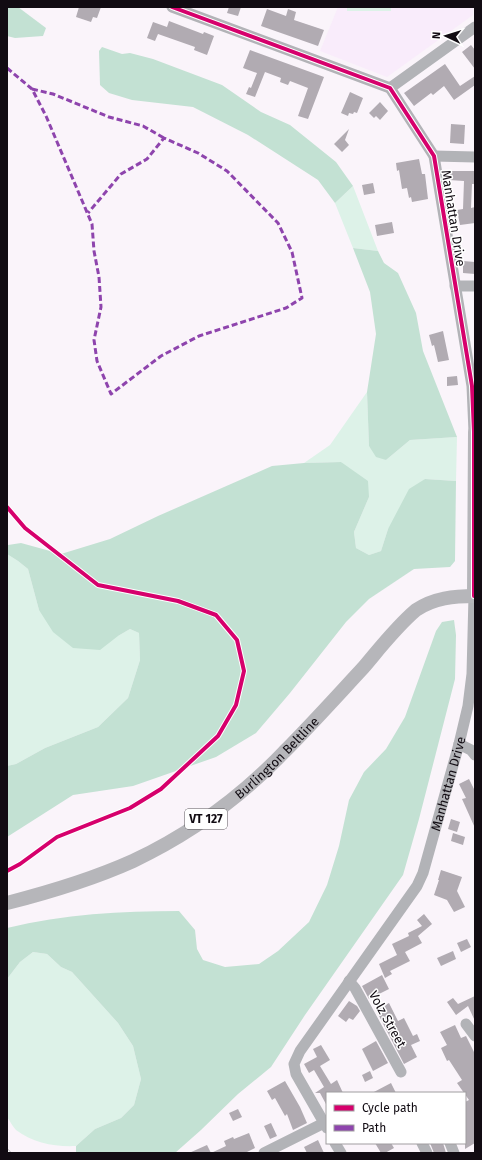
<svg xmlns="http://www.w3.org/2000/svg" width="482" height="1160" font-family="'Fira Sans',sans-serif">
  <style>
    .built { fill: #f9ecfb }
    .green { fill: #ddf2e8 }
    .forest { fill: #c3e1d3 }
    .building { fill: #b1abb2 }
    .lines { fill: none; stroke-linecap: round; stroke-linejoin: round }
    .minor { stroke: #b2b3b7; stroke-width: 11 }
    .major { stroke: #b6b6ba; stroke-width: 14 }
    .rail-casing { stroke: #b3b1b5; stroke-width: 4.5 }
    .rail { stroke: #fff; stroke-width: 3; stroke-dasharray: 9; stroke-linecap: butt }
    .quiet { stroke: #8e44ad; stroke-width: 3; stroke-dasharray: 6 3; stroke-linecap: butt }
    .cycleway-casing { stroke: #fff; stroke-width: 6 }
    .cycleway { stroke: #d6006c; stroke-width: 4 }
    .labels { text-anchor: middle; stroke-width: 3; stroke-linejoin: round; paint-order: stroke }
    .shield { fill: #fff; stroke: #585459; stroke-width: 1 }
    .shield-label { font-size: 12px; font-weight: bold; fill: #110b12 }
    .street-label { font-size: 13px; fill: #110b12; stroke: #fff }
  </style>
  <rect width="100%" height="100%" fill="#faf4fa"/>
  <!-- built -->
  <path class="built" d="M338 7H473V15L387 77 320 51Z"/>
  <!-- green -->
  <path class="green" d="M347 7H391V11H347Z
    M353 186 378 251 353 248 335 203Z
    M367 392 369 446 386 460 410 440 457 437 456 481 425 479 388 529 381 551 369 555 356 548 354 532 369 497 341 462 304 463 330 445Z
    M7 554 18 561 28 569 39 610 118 636 130 629 139 633 140 660 128 698 98 727 45 748 16 764 7 766Z
    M33 952 47 954 61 967 72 972 118 1023 133 1046 141 1079 134 1105 121 1118 95 1129 76 1146C55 1147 33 1143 16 1130 13 1127 10 1121 7 1117V979L20 962Z"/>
  <!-- forest -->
  <path class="forest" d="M7 7H18L46 28 43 36 15 38 7 36Z
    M102 47 122 54 130 53 153 59 222 85 261 112 290 125 336 162 353 186 335 203 318 180 248 135 193 107 132 100 109 93 100 85 99 51Z
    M353 248 378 251 384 263 398 273 416 313 423 351 457 437 410 440 386 460 376 457 369 446 367 392 376 334 370 292Z
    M341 462 368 481 369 497 354 532 356 548 369 555 381 551 388 529 409 489 425 479 456 481 455 561 450 567 414 569 369 599 346 622 290 693 256 733 216 757 133 786 73 795 7 837V766L16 764 45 748 98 727 128 698 140 660 139 633 130 629 118 636 100 650 73 648 53 632 39 610 28 569 18 561 7 554 8 545 21 543 61 554 110 539 158 516 272 466 304 463Z
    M454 620 456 635 455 679 419 819 403 875 305 1015 271 1067 238 1094 201 1130 175 1153H76V1146L95 1129 121 1118 134 1105 141 1079 133 1046 118 1023 72 972 61 967 47 954 33 952 20 962 7 979V928C64 914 121 911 179 911L195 930 197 949 203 960 225 967 259 964 278 951 309 922 327 885 339 846 349 800 364 772 386 749 405 717 436 631 442 622Z"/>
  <!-- building -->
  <path class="building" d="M79 7H101L97 18 93 17 91 22 76 17Z
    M229 7H241L238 16 227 13Z
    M267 9 286 16 288 9 296 12 294 20 324 30 318 46 261 26Z
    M169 21 203 34 204 32 214 36 207 55 194 50 195 47 158 34 155 41 147 38 153 22 167 27Z
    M471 45 475 50V69L462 52Z
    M250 50 324 77 308 119 298 116 308 88 290 81 288 85 280 82 281 78 265 72 255 97 246 94 249 87 251 88 257 73 243 68Z
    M445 64 460 86 475 76V85L454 100 444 86 433 95 431 93 414 106 404 93Z
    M350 92 363 98 357 113 354 112 353 114 349 113 348 116 341 113Z
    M380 102 388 111 380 120 376 116 374 118 369 113Z
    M451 124 465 125 464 144 450 143Z
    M349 129 345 140 349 145 342 152 334 144Z
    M419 159 422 174H425L428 199 412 202 411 197 409 198 407 188 402 189 399 170 397 171 396 163Z
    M449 171H475V184H472L471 208 475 207V223L460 225 457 210 463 209 464 181 449 180Z
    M373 183 375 193 364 195 362 185Z
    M392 222 394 233 377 236 375 225Z
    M463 261 475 262V274L463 273Z
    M443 331 449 360 438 362 434 345 432 346 429 335Z
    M457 376 458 385 447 386V377Z
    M469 779 475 791V828L462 799 466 798 459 784Z
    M451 819 460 822 457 832 448 829Z
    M453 833 465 837 463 845 451 841Z
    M441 870 462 877 457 891 465 907 454 912 447 900 434 895 439 880H438Z
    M424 914 432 924 418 936 422 943 405 952 410 961 390 971 392 974 385 978 379 964 397 955 392 944 409 936 408 933 422 926 417 920Z
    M467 939 471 947 461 952 457 943Z
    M453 951 456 959 441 966 437 958Z
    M382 975 389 989 369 999 362 986Z
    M475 996V1021L468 1006 456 1015 447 1002 453 998 458 1004Z
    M349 1001 357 1006 360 1011 353 1020 349 1018 346 1022 338 1016Z
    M389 1003 398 1021 404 1018 413 1036 417 1034 420 1041 411 1045 417 1057 404 1064 376 1010Z
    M455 1025 461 1038 466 1036 475 1054V1143L465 1149V1102L469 1100 457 1083 462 1080 449 1060 447 1061 441 1048 447 1045 440 1032Z
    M376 1041 388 1063 373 1071 362 1049Z
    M321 1045 330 1060 320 1066 331 1084 337 1080 343 1093H327V1106L320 1093H315L324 1087 314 1070 309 1073 304 1064 317 1057 313 1049Z
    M370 1071 373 1078 365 1082 362 1075Z
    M285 1081 300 1107 307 1123 293 1130 287 1114 285 1116 275 1098 272 1100 267 1091Z
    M391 1083 396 1093H372Z
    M238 1109 242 1117 233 1121 229 1113Z
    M271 1123 277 1136 270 1139 264 1126Z
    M249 1133 255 1148 245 1153H189L207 1145 211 1153 226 1146 224 1141 233 1137 234 1139Z
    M318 1140 324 1153H307L304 1147Z
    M375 1143H391L394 1148 385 1153H381Z
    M430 1143H443L446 1153H434Z"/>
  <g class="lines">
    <!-- minor -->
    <g class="minor">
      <path d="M172 7 390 88 434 156 472 386 474 432"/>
      <path d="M390 88 475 27"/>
      <path d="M434 156 475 157"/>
      <path d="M455 286H475"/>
      <path d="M459 744 471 750 475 755"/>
      <path d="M349 981 355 988 401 1072"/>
      <path d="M466 1024 475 1036"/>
      <path id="s1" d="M327 1128 296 1074 294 1064 300 1051 417 886 423 873 459 744 468 706 472 674 474 596"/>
      <path d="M335 1143 341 1153"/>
      <path d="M422 1143 427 1153"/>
      <path d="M450 1143 454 1153"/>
      <path d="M264 1153 324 1123"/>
    </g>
    <!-- major -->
    <g class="major">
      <path d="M474 596 475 432"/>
      <path id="s2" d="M7 903C50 892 93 879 133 861 190 834 241 797 284 752 311 725 337 696 363 668 380 648 396 627 416 610 434 598 454 596 475 596"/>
    </g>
    <defs>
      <path id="rail" d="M7 1151 9 1153"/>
    </defs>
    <!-- rail casing -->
    <use href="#rail" class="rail-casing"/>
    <!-- rail -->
    <use href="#rail" class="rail"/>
    <!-- quiet -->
    <path class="quiet" d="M7 68 32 89 46 116 92 224 94 251 99 277 101 307 94 340 97 361 111 394 161 356 199 336 286 308 302 298 292 252 278 223 227 171 198 153 164 138 147 159 121 174 88 213
      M32 89 53 94 109 117 143 126 164 138"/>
    <defs>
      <path id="cycleway" d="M172 7 390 88 434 156 472 386 474 432V596
        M7 507 25 528 98 585 178 601 216 615 237 640 244 671 236 705 218 736 161 789 130 808 57 837 20 864 7 871"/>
    </defs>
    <!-- cycleway casing -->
    <use href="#cycleway" class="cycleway-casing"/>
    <!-- cycleway -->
    <use href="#cycleway" class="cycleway"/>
  </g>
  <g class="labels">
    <!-- shield labels -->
    <rect class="shield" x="185" y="809" width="42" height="20" rx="3"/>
    <g class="shield-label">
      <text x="206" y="823">VT 127</text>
    </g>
    <!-- street labels -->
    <g class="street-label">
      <text transform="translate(454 218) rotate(81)" y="5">Manhattan Drive</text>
      <text dy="5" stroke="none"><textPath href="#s2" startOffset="311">Burlington Beltline</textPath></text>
      <text dy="5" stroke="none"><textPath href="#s1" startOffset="396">Manhattan Drive</textPath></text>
      <text transform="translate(388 1019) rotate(61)" y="5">Volz Street</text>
    </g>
  </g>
  <!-- border -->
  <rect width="482" height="1160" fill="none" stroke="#110b12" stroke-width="16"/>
  <!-- legend -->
  <rect x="326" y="1092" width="140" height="52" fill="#ffffff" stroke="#a09da0"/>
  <rect x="334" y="1105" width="20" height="6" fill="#d6006c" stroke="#a09da0"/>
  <text x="362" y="1112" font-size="12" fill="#110b12">Cycle path</text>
  <rect x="334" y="1125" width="20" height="6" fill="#8e44ad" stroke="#a09da0"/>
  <text x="362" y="1132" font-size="12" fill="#110b12">Path</text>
  <!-- north arrow -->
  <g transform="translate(446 36) rotate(274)" stroke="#ffffff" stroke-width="3" paint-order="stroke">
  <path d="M0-3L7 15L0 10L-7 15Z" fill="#110b12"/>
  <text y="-6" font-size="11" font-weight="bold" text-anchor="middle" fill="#110b12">N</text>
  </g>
</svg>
